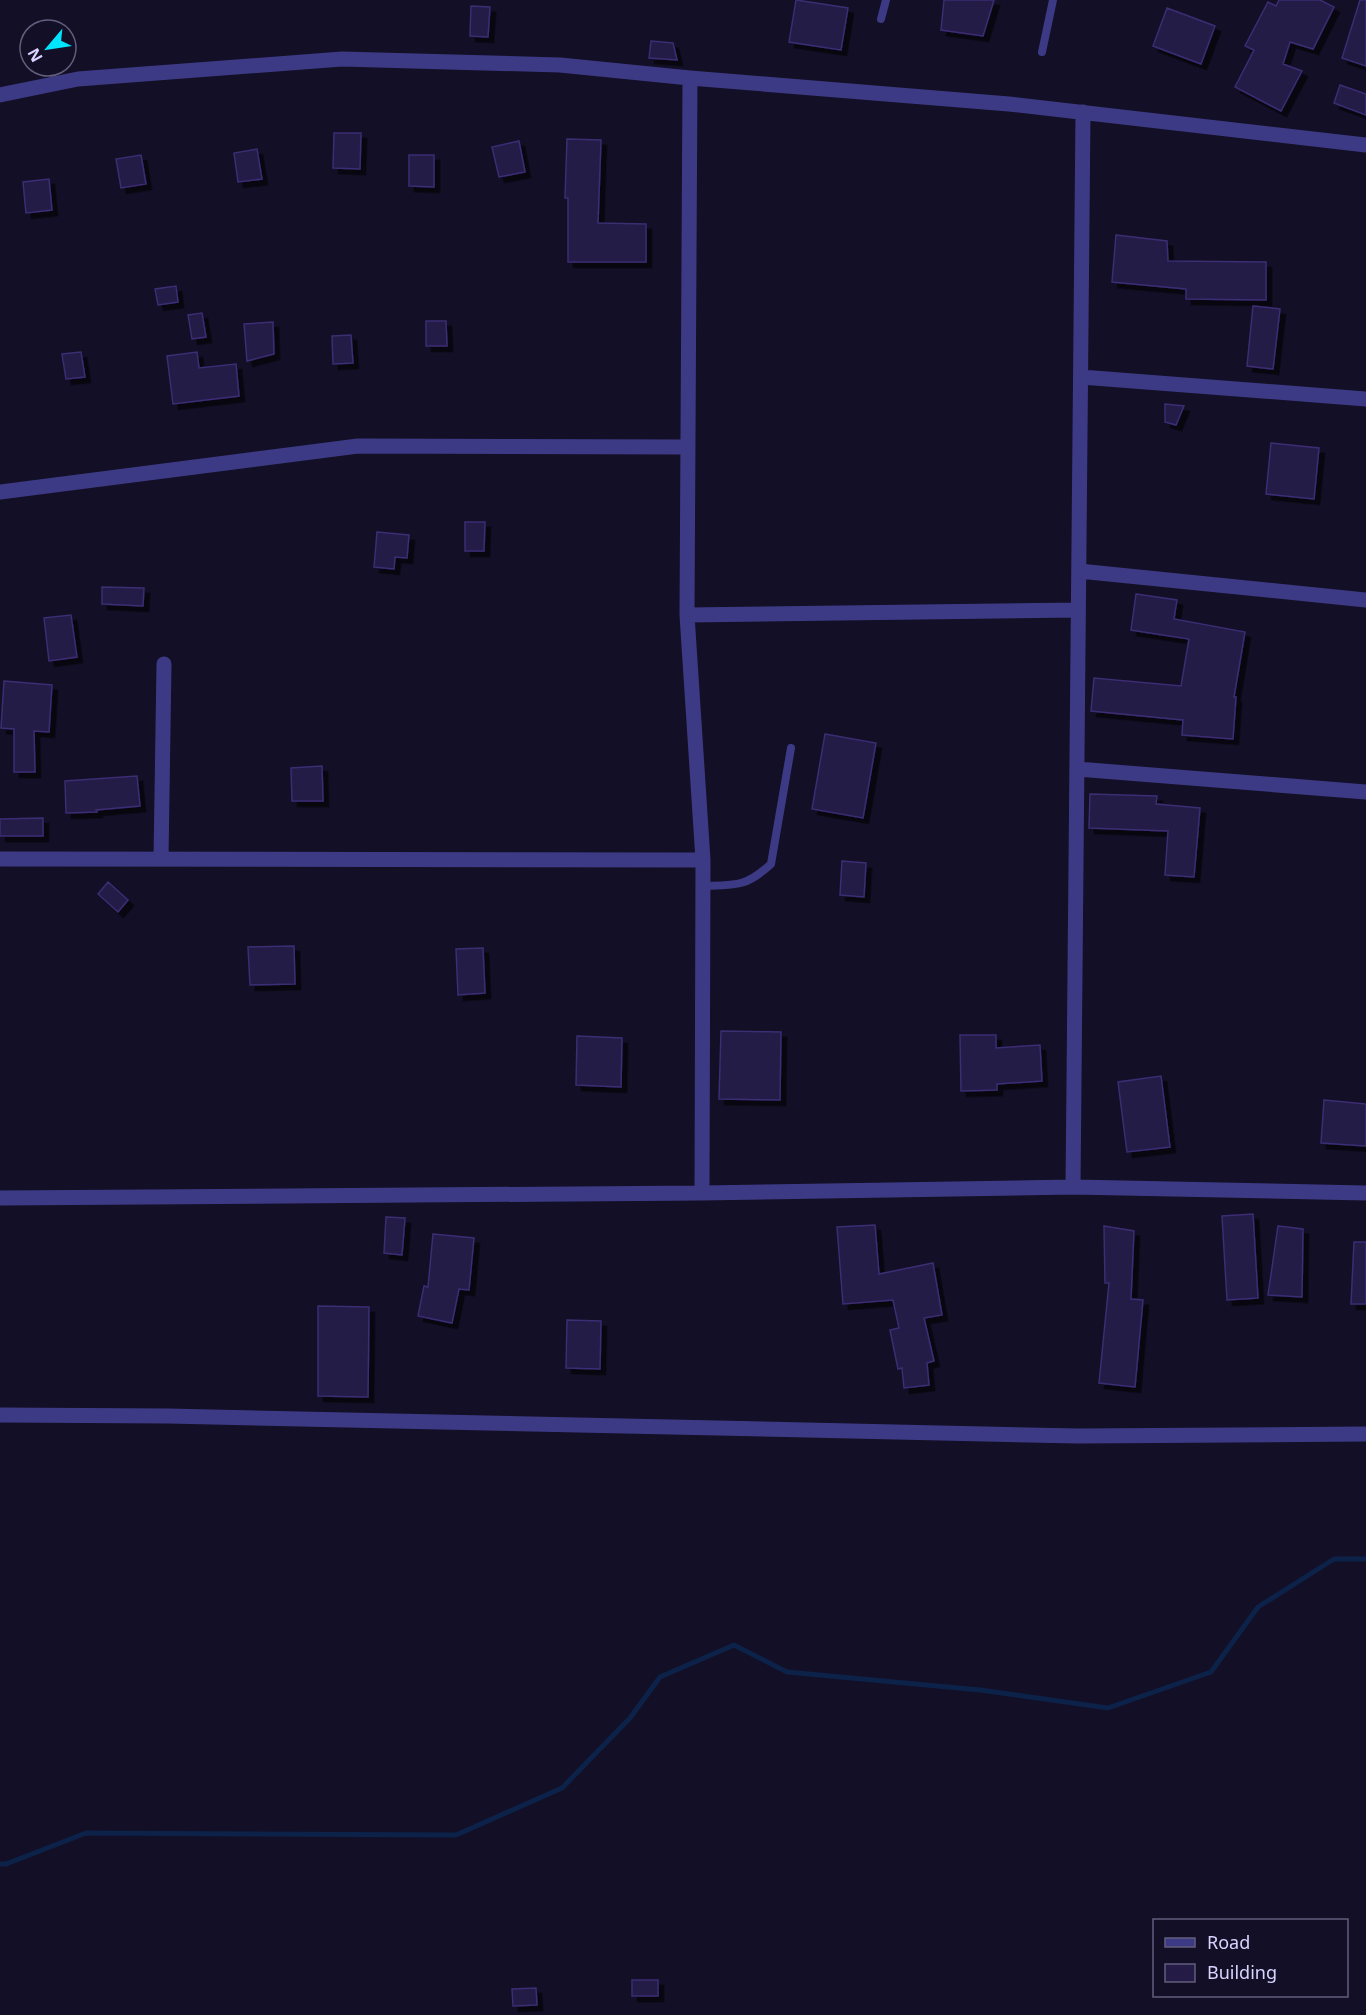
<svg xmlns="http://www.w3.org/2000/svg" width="1366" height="2015" font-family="'Noto Sans',sans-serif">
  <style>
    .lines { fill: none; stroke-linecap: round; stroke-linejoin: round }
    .stream { stroke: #0c2248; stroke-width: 5 }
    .building { fill: #241b47; stroke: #3b2d73; stroke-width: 1.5; filter: url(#shadow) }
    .service { stroke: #3d3a85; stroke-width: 8 }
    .minor { stroke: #3d3a85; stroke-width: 15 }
  </style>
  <defs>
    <filter id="shadow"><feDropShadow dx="5.5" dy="5.5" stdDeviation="0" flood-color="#0009"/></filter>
  </defs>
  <rect width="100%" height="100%" fill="#130f26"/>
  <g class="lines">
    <!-- stream -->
    <path class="stream" d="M0 1864H6L86 1833 456 1835 562 1788 630 1718 660 1677 734 1645 787 1672 980 1690 1108 1708 1211 1672 1258 1607 1334 1559H1366"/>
  </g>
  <!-- building -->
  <path class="building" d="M796 0 848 8 841 50 789 42Z
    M944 0H994L983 36 941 30Z
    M1279 0H1320L1334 7 1313 49 1290 42 1283 64 1302 71 1281 111 1235 87 1254 50 1245 46 1268 2 1276 6Z
    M1360 0H1366V66L1342 58Z
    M471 6 490 7 488 37 470 36Z
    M1167 8 1215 26 1201 64 1153 46Z
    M651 41 673 43 677 60 649 58Z
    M1340 85 1366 94V115L1334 103Z
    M334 133H361L360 169 333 168Z
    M567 139 601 140 598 223 646 224V262H568V198H565Z
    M519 141 525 172 499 177 492 147Z
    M257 149 262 179 238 182 234 153Z
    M141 155 146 184 121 188 116 159Z
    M409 155H434V187L409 186Z
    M49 179 52 210 26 213 23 182Z
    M1116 235 1167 241 1168 261 1266 262V300L1186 299V289L1112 282Z
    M176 286 178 302 158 305 155 289Z
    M1253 306 1280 309 1273 369 1247 366Z
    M202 313 206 337 192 339 188 315Z
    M426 321H446L447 346H426Z
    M273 322 274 354 247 361 244 324Z
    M351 335 353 363 333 364 332 336Z
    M81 352 85 377 66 379 62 354Z
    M197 352 199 368 236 364 239 396 173 404 167 356Z
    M1165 404 1184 406 1176 425 1165 422Z
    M1271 443 1319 448 1314 499 1266 494Z
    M465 522H485L484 551H465Z
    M377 532 409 535 407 558 395 557 394 569 374 567Z
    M102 587 144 588 143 606 102 604Z
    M1136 594 1177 600 1174 619 1245 632 1234 697H1236L1233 739 1182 735 1183 720 1091 711 1094 678 1181 686 1189 639 1131 630Z
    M71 615 77 657 49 661 44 618Z
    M4 681 52 685 49 732 34 731 35 772H14V729L1 728Z
    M825 734 876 743 863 818 812 809Z
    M322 766 323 801H292L291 768Z
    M137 776 140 806 96 810 97 812 66 813 65 781Z
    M1090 794 1157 796 1156 804 1200 808 1194 877 1165 875 1168 831 1089 828Z
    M43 818V836H0V819Z
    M842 861 866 863 864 897 840 895Z
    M108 882 128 900 118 912 98 894Z
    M294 946 295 984 250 985 248 947Z
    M483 948 485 993 458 995 456 949Z
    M721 1031 781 1032 780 1100 719 1099Z
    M960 1035H996V1048L1040 1045 1042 1081 997 1084V1090L961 1091Z
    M577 1036 622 1038 621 1087 576 1085Z
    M1161 1076 1170 1147 1127 1152 1118 1082Z
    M1324 1100 1366 1104V1146L1321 1143Z
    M1253 1214 1258 1298 1227 1300 1222 1216Z
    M386 1217 405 1218 402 1255 384 1253Z
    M875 1225 879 1274 933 1263 942 1315 924 1318 934 1361 927 1363 929 1385 904 1388 902 1368 898 1369 890 1330 899 1328 893 1300 843 1304 837 1227Z
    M1104 1226 1134 1231 1131 1299 1143 1300 1135 1387 1099 1383 1109 1283H1105Z
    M1278 1226 1303 1229 1302 1297 1268 1295Z
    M433 1234 474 1238 469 1290 459 1289 452 1323 418 1316 424 1286 428 1287Z
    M1354 1242H1366V1304H1351Z
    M318 1306 369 1307 368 1397 318 1396Z
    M567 1320 601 1321 600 1369 566 1368Z
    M632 1980H658V1996H632Z
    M536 1988 537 2005 513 2006 512 1989Z"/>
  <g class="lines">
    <!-- service -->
    <path class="service" d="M881 19 886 0
      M1042 52 1053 0
      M703 886C736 885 746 887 771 864L791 748"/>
    <!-- minor -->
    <path class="minor" d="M690 78 687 615 1078 610
      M0 95 78 79 342 59 560 65 690 78 1009 104 1366 145
      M1081 377 1366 399
      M0 492 358 446 688 447
      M1079 571 1366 600
      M687 615 703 860 702 1193
      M1077 769 1366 792
      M0 859 703 860
      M161 859 164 664
      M1073 1187 1083 112
      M0 1198 702 1193 1073 1187 1366 1193
      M0 1415 168 1416 1078 1436 1366 1434"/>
  </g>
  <!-- legend -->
  <rect x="1153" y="1919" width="195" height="78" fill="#130f26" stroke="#625e7d" stroke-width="1.5"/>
  <rect x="1165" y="1938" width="30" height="9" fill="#3d3a85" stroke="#625e7d" stroke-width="1.5"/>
  <text x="1207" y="1949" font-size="18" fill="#d9d4ff">Road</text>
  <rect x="1165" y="1964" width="30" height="18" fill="#241b47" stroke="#625e7d" stroke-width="1.5"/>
  <text x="1207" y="1979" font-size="18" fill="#d9d4ff">Building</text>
  <!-- north arrow -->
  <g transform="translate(48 48) rotate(241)"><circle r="28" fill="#130f26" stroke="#625e7d" stroke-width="1.5"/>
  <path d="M0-4.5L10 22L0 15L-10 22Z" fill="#00e5ff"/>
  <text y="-9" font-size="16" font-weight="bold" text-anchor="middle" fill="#d9d4ff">N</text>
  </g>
</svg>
